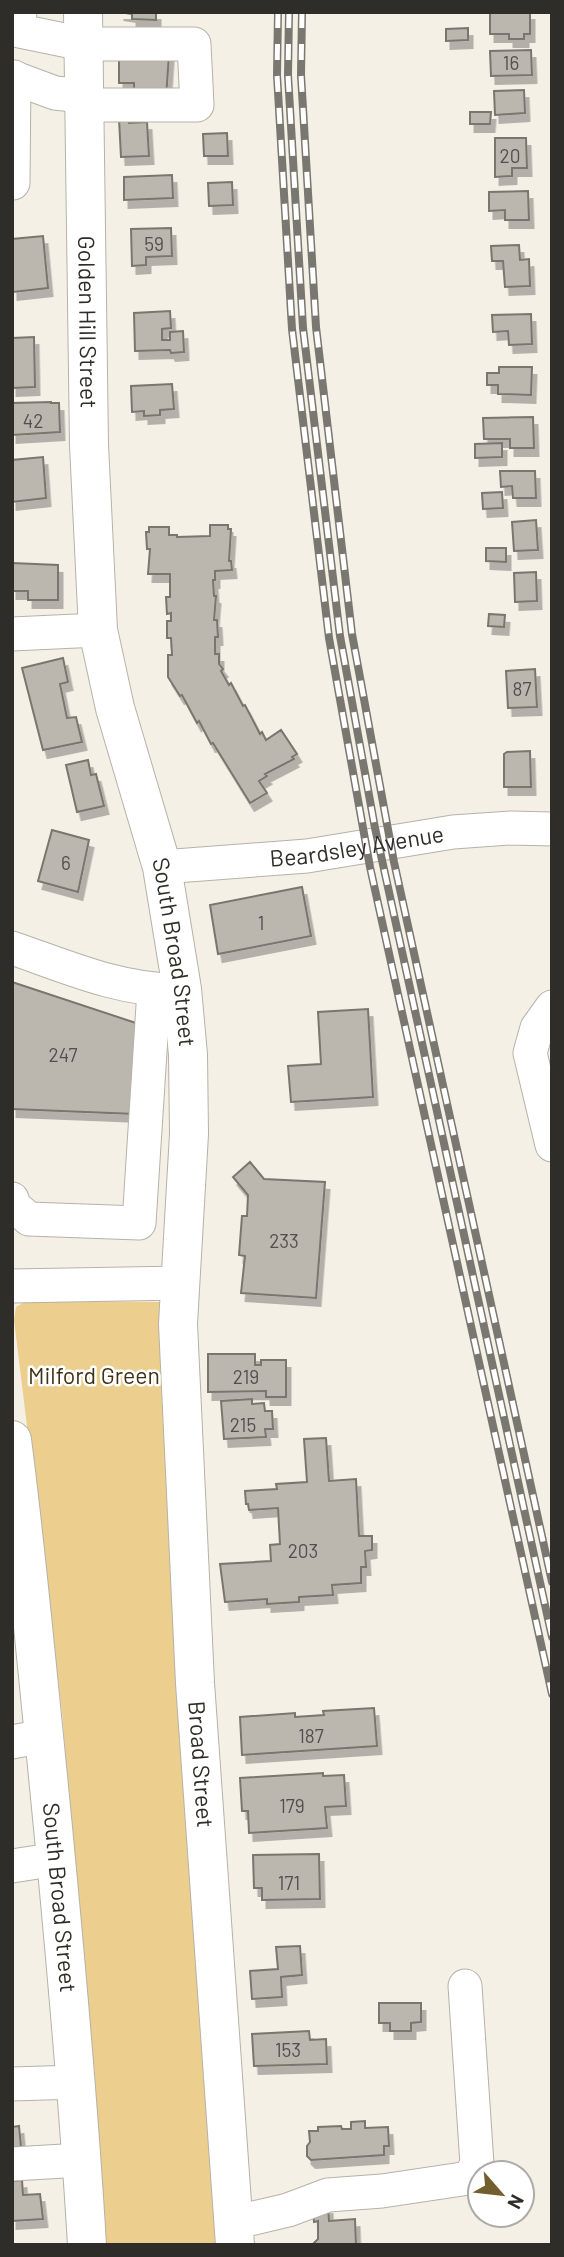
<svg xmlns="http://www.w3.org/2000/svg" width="564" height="2257" font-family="Barlow,sans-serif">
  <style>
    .green { fill: #ecce8f }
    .building { fill: #bcb7ae; stroke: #7a766d; stroke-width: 2; filter: url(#shadow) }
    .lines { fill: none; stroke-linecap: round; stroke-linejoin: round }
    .minor-casing { stroke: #b6b2a8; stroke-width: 35 }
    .major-casing { stroke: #b6b2a8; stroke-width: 40 }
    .minor { stroke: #fff; stroke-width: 33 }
    .major { stroke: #fff; stroke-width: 38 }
    .rail-casing { stroke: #7a7771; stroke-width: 8 }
    .rail { stroke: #fff; stroke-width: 5; stroke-dasharray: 16; stroke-linecap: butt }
    .labels { text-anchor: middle; stroke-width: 5; stroke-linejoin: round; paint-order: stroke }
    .number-label { font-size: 19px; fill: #52504a }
    .street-label { font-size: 23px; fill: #2f2d29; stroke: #fff }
    .park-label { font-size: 23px; fill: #3f3214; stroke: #fff }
  </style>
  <defs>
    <filter id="shadow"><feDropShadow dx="4.5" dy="8" stdDeviation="0" flood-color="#0004"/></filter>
  </defs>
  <rect width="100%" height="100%" fill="#f5f0e6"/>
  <!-- green -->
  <path class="green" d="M30 1301 162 1302 216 2245H106L62 1712 14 1320 16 1307 23 1303Z"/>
  <!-- building -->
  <path class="building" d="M119 12H156V20L132 19V14Z
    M490 12H530V34H524V39H509V34H490Z
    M468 28V40L446 41V29Z
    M531 50 532 75 491 76 490 51Z
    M119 54H169L166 98H134V83H119Z
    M524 90 525 113 495 115 494 91Z
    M470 112H491L490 124H470Z
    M128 118 129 123 147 122 149 156 121 157 119 119Z
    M227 133 228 156H204L203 134Z
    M495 138H526L527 168H512V176L495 177Z
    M172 175 173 198 124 200V177Z
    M232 182 233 205 209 206 208 183Z
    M528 191 529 220H505V210L489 211V192Z
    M171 228 172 256 146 257V265L132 266 131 229Z
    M43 236 48 288 13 292 12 239Z
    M519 245 520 260 529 259 530 286 505 287 503 261H492L491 246Z
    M170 311 171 328 162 329V340H170V332L183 331 184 352 171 353 170 350 135 351 134 313Z
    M531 314 532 344 509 345 508 331 493 332 492 315Z
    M34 337 35 387 12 388V338Z
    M499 367H532L531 395 498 394V385H487V373H499Z
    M172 384 174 409 160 410V415L144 416V411L132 412 131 386Z
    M51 402V403H59L60 432 12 435V403Z
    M533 417 534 448H510V439H484L483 418Z
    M502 443V457L475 458V444Z
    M43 457 46 498 12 502V460Z
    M500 471H535L536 498H513L512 486 501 487Z
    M502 492 503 508 483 509 482 493Z
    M536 520 538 550 514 551 512 522Z
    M210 525H228V529H231L229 561H231L232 570 215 571V580H213L214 596H216L214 620H217L218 637H215V654H219V664L223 669 221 671 229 685 231 683 243 706 245 705 260 734 262 732 266 740 281 730 297 754 292 757 294 759 265 774 267 776 259 781 267 793 250 803 213 743 211 744 199 721 197 723 182 695 180 696 168 677V655H172L171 638H167V621H171V613L167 614 166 597H170V574H148L150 549H147L146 532H149V527H169V535H177V537L210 536Z
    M486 548H506V562L486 561Z
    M12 563 58 565V600H28V591H12Z
    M536 572 537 601 515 602 514 573Z
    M489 614 505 615 504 627 488 626Z
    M63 658 68 682 60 684 67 718 76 717 82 742 43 750 22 668Z
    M535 669 537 707 508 708 506 671Z
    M530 751 531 787H504V754L507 752Z
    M88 760 91 775 96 774 104 806 77 812 66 765Z
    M52 830 89 840 78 892 38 881Z
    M302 887 311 936 218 954 210 905Z
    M12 982 139 1024 135 1114 12 1109Z
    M368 1009 373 1097 291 1102 288 1066 321 1064 318 1012Z
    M250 1162 264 1179 325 1182 316 1298 241 1293 245 1256 239 1255 242 1216H247L248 1195 233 1177Z
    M208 1354H255V1365H261V1360H286V1397H266V1391L208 1392Z
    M252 1399V1404L264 1403 265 1411H272L273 1429H265L266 1437 224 1439 221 1401Z
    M326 1438 329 1481 356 1479 359 1536H372V1550L365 1551 366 1567H361V1583L332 1585 333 1595 299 1597V1602L267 1604V1599L225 1602 220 1564 271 1561 270 1545 280 1544 278 1508 249 1510 248 1504H246L245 1491 277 1489 276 1484 307 1482 304 1439Z
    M374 1708 377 1746 242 1755 240 1717 295 1713V1717L324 1715 323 1711Z
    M323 1773V1776L344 1775 346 1806 325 1807 327 1828 249 1833 248 1811H242L240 1778Z
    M319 1854 320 1899 262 1900V1888H254L253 1855Z
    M300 1946 302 1975 281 1977 282 1997 252 1999 250 1971 278 1969 276 1947Z
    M379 2003H421V2022L411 2023V2031H390V2023H379Z
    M309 2031 310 2040 326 2039 327 2064 254 2066 252 2034Z
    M365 2121V2128L388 2127 389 2146H384V2155L311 2160 307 2156V2146L310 2142 309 2131H318V2127L341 2126 342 2129H351V2122Z
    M19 2126 21 2147 12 2148V2127Z
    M22 2180 23 2195 40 2194 43 2219 12 2221V2181Z
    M328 2206 329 2221 355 2219 356 2245H312L318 2239V2221L314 2222 313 2207Z"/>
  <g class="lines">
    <defs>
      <g id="minor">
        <path d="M20 12 15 30 83 44H194L197 105H84"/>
        <path d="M12 77 55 93 83 96"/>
        <path d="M13 183 14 77"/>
        <path d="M12 634 98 630"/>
        <path id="s1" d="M162 867 307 856 453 832 511 828 552 829"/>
        <path d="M12 948C65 966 118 990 175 990"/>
        <path d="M552 1007 537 1028 530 1053 552 1145"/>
        <path d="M12 1199 14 1206 29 1219 139 1223 154 990"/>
        <path d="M12 1286 181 1283"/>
        <path d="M12 1742 44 1736"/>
        <path d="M12 1866 57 1859"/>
        <path d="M12 2084 77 2082"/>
        <path d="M12 2164 82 2160"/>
        <path d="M233 2223 288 2210 328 2195 382 2191 469 2178 477 2164 465 1986"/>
      </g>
      <g id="major">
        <path id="s2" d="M83 12 89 445 98 630 115 708 162 867 182 989 188 1055 189 1134 178 1324 195 1683 235 2245"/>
        <path id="s3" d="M12 1440C25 1539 34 1637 44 1736 61 1906 77 2075 87 2245"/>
      </g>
    </defs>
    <!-- minor casing -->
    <use href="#minor" class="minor-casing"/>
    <!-- major casing -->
    <use href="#major" class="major-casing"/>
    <!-- minor -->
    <use href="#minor" class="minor"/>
    <!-- major -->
    <use href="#major" class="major"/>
    <defs>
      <path id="rail" d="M278 12 277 75 292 329 329 638 370 867 552 1694
        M289 12 288 75 303 328 340 636 375 828 552 1637
        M302 12 301 75 316 327 352 634 394 862 552 1582"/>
    </defs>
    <!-- rail casing -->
    <use href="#rail" class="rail-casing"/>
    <!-- rail -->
    <use href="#rail" class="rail"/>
  </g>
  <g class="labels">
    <!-- number labels -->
    <g class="number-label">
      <text x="511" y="70">16</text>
      <text x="510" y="163">20</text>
      <text x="154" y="251">59</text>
      <text x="33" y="428">42</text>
      <text x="522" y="696">87</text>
      <text x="66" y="870">6</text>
      <text x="261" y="930">1</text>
      <text x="63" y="1062">247</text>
      <text x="284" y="1248">233</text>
      <text x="246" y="1384">219</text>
      <text x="243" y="1432">215</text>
      <text x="303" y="1558">203</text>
      <text x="311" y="1743">187</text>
      <text x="292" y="1813">179</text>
      <text x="289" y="1890">171</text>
      <text x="288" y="2057">153</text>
    </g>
    <!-- street labels -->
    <g class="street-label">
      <text dy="8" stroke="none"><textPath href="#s2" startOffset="310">Golden Hill Street</textPath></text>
      <text dy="8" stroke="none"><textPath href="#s1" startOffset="196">Beardsley Avenue</textPath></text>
      <text dy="8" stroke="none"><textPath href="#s2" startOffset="950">South Broad Street</textPath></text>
      <text dy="8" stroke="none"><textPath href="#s2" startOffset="1764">Broad Street</textPath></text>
      <text dy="8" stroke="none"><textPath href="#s3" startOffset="460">South Broad Street</textPath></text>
    </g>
    <!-- park labels -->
    <g class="park-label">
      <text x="94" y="1384">Milford Green</text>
    </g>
  </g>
  <!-- border -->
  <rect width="564" height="2257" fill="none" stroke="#2f2d29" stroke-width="28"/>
  <!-- north arrow -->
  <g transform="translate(501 2194) rotate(118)"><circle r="33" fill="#ffffff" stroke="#acaba9" stroke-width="2"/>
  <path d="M0-5L12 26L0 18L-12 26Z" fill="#735e2d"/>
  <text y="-10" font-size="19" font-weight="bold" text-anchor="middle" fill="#2f2d29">N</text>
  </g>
</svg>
